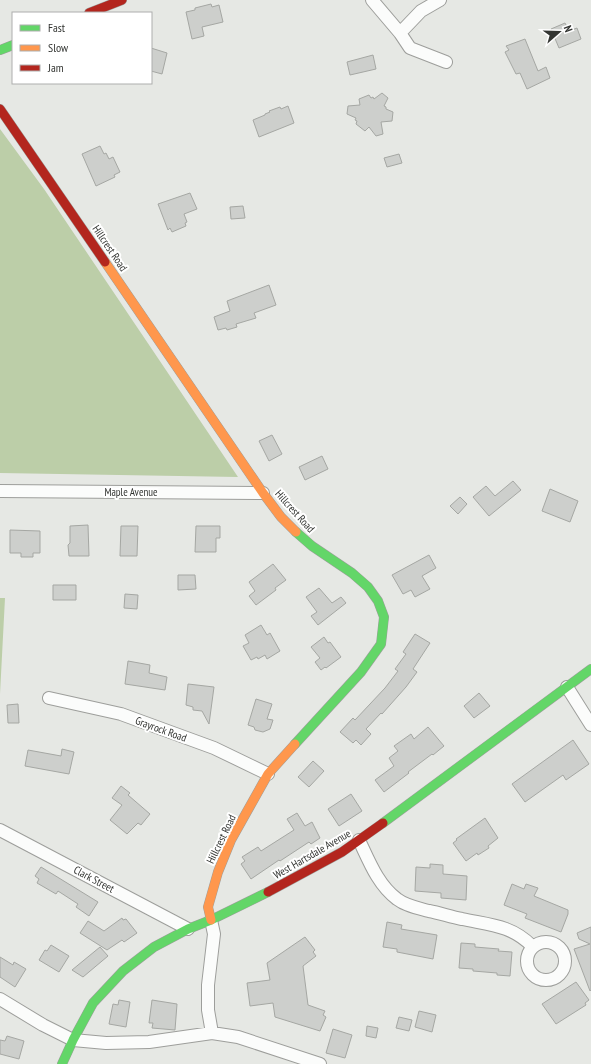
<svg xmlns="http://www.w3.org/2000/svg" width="591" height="1064" font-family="'PT Sans Narrow',sans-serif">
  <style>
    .forest { fill: #bccea8 }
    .building { fill: #cdcfcc; stroke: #a5a7a3 }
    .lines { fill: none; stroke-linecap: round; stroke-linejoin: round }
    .street-casing { stroke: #9d9e9b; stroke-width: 14 }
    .fast-casing { stroke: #9d9e9b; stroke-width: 10 }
    .slow-casing { stroke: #9d9e9b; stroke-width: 10 }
    .jam-casing { stroke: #9d9e9b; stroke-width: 10 }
    .street { stroke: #fbfcfb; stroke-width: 12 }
    .fast { stroke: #63d668; stroke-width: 9 }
    .slow { stroke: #ff974d; stroke-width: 9 }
    .jam { stroke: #b3261e; stroke-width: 9 }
    .labels { text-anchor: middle; stroke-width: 4; stroke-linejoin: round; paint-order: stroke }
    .street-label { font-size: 11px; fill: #333532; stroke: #fff }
  </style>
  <rect width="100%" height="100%" fill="#e6e8e4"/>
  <!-- forest -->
  <path class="forest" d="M0 129 44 189 238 477 0 473Z
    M0 598H5L0 694Z"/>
  <!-- building -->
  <path class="building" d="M211 4 212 7 219 5 223 22 202 27 204 36 192 39 186 12 195 10V8Z
    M565 23 569 31 577 28 581 39 559 48 551 29Z
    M525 39 538 71 546 67 550 78 527 89 520 73 516 74 505 52 509 50 506 46Z
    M151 48 167 53 162 74 151 71Z
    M373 55 376 69 350 75 347 62Z
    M382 93 388 98 384 106 386 107V109L393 112 392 121 381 122 383 134 376 136 369 127 365 131 356 124 357 121 355 120 356 118 347 114 348 106 360 105 359 99 369 95 371 98 373 97 374 99Z
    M288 106 294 123 259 137 253 120 265 115V114L270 112 269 111 280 107 281 109Z
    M100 146 104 154 106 153 109 159 113 157 120 172 114 175 115 177 96 186 82 154Z
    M399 154 402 163 387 167 384 158Z
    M190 193 197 209 184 214 187 222 185 223 186 226 172 232 170 228 168 230 158 204Z
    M243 206 245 218 231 219 230 207Z
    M269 285 276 305 254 313 256 318 236 324 237 327 227 330 226 328 218 330 214 317 230 311 227 301Z
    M272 435 282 454 269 461 259 441Z
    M322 456 328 469 305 480 299 467Z
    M513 481 521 490 489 516 473 497 486 486 495 496Z
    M550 489 578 501 570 522 542 511Z
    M460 497 467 504 458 514 450 506Z
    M88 525 89 556H69L68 545 70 543V526Z
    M121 526H138L137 556H120Z
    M196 526H220V538H216V552H195Z
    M10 530 40 531V553H33V557H21V553H10Z
    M429 555 436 568 422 576 430 589 415 597 411 590 403 594 392 575Z
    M273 564 286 580 275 588 276 590 256 605 249 596 255 591 249 582Z
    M178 575H195L196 589 178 590Z
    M53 585H76V600H53Z
    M319 588 332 603 341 597 346 603 318 625 311 616 317 612 306 597Z
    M125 594 138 595 137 609 124 608Z
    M261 625 267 635 270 633 280 651 267 659 265 655 258 659 257 657 251 660 243 646 249 643 245 635Z
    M415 634 430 643 413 669 417 672 406 687 382 714 381 713 366 729 371 734 361 745 356 740 353 743 340 732 353 718 355 720 385 688 398 671 395 669 406 654 403 652Z
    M324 637 328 643 330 642 341 657 326 668 325 667 321 670 315 662 320 658 311 647Z
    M128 661 150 665 149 673 167 677 165 690 125 684Z
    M188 684 214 687 209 724 202 711 193 710V707L186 705Z
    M479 693 490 706 474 718 464 706Z
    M256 699 272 704 267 719 273 720 270 729 263 732 255 730 254 727 248 725Z
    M18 704 19 723H8L7 705Z
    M428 727 444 746 433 755 432 754 408 772 409 773 384 792 375 780 394 766 389 758 398 751 394 746 411 734 414 739Z
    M573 740 589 764 566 780 563 775 525 802 512 784Z
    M62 749 74 752 69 774 25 766 28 750 61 756Z
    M313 761 324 771 309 787 298 777Z
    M121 786 130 793 128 795 150 814 141 825 138 823 127 834 110 820 122 805 112 798Z
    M351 794 362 811 339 826 328 809Z
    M297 813 305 826 312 822 320 838 311 844 309 842 280 861 279 860 251 879 241 864 245 861 242 857 258 847 261 851 294 830 287 819Z
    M485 818 498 838 488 846 489 848 478 855 477 853 466 861 453 843 457 840 456 839Z
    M430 864 443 865V874L467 876 466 900 441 898V893L415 891 416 867 430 868Z
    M41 867 98 902 89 916 76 907 78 904 58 891 56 894 37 883 39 879 35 876Z
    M512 884 524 889 526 884 538 888 534 896 568 910V914L561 932 525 918 527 914 504 905Z
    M122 918 123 920 126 919 137 933 124 942 122 940 107 950 80 933 88 921 104 931Z
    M387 922 402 925 401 929 437 935 433 959 397 952V949L383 947Z
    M591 927V990L590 991 574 949 590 944 579 939 577 933Z
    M305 937 315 950 313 952 316 956 303 966 308 1005 325 1011 323 1015 326 1017 320 1031 275 1017 273 1003 250 1006 247 983 270 980 267 963Z
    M461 943 475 944V947L499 949 498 951 512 952 510 976 497 975V973L473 971V969L459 968Z
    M51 945 69 956 59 972 39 960 45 950 47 951Z
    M100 947 108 956 83 977 72 970Z
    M0 957 13 965 14 962 26 969 15 987 0 977Z
    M576 982 589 1000 585 1003 586 1005 556 1024 542 1004Z
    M119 1000 130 1002 126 1027 109 1024 113 1004 118 1005Z
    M152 1000 177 1004 175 1030 152 1028 153 1023H149Z
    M419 1011 436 1015 432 1032 415 1027Z
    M399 1017 412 1020 409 1031 396 1028Z
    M367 1026 378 1028 376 1038 366 1036Z
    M333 1029 352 1035 345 1058 326 1053Z
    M7 1036 24 1041 19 1059 0 1054V1040L5 1041Z"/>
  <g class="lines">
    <defs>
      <path id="street" d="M372 0 400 33 410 48 446 62
        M400 33 421 11 440 0
        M0 491 263 493
        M567 687 591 725
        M49 698 121 714 214 748 268 774
        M0 830 188 929
        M359 840C369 861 378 885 397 899 406 906 418 908 429 911 440 913 451 917 462 919 490 925 511 925 532 946
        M211 920 214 934 208 985V1010L212 1033
        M527 961a19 19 0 1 1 38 0a19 19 0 1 1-38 0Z
        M0 999 43 1025 73 1040 106 1043 149 1042 212 1033 238 1037 320 1064"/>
      <path id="fast" d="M0 50 13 45
        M295 744 361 672 381 644 384 617 378 601 368 587 352 573 312 546 296 532
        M383 823 591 669
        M62 1064 73 1040 93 1003 123 971 154 947 188 929 211 920 268 892"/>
      <path id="slow" d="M105 262 263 493 281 517 296 532
        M211 920 208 907 218 872 231 840 268 774 295 744"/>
      <path id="jam" d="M89 13 122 0
        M0 109 105 262
        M268 892 342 852 383 823"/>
    </defs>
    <!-- street casing -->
    <use href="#street" class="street-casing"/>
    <!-- fast casing -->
    <use href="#fast" class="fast-casing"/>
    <!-- slow casing -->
    <use href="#slow" class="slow-casing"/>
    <!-- jam casing -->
    <use href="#jam" class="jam-casing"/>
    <!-- street -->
    <use href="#street" class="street"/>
    <!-- fast -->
    <use href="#fast" class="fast"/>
    <!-- slow -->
    <use href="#slow" class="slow"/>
    <!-- jam -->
    <use href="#jam" class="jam"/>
  </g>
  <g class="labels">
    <!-- street labels -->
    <g class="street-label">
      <text transform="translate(110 248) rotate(56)" y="4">Hillcrest Road</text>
      <text x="131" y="496">Maple Avenue</text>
      <text transform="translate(295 511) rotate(48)" y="4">Hillcrest Road</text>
      <text transform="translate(161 729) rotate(20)" y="4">Grayrock Road</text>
      <text transform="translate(221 839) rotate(-64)" y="4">Hillcrest Road</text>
      <text transform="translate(312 854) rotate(-30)" y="4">West Hartsdale Avenue</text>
      <text transform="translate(94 879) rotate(28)" y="4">Clark Street</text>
    </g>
  </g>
  <!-- legend -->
  <rect x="12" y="12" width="140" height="72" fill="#ffffff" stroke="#adaead"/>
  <rect x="20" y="25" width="20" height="6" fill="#63d668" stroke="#adaead"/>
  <text x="48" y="32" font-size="12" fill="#333532">Fast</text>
  <rect x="20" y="45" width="20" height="6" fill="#ff974d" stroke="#adaead"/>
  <text x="48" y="52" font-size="12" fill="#333532">Slow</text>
  <rect x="20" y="65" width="20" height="6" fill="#b3261e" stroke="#adaead"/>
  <text x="48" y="72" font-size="12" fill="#333532">Jam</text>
  <!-- north arrow -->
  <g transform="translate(559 32) rotate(70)" stroke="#ffffff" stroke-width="3" paint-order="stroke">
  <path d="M0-3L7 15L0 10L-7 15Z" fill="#333532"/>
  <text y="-6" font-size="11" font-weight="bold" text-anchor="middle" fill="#333532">N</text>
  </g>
</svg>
